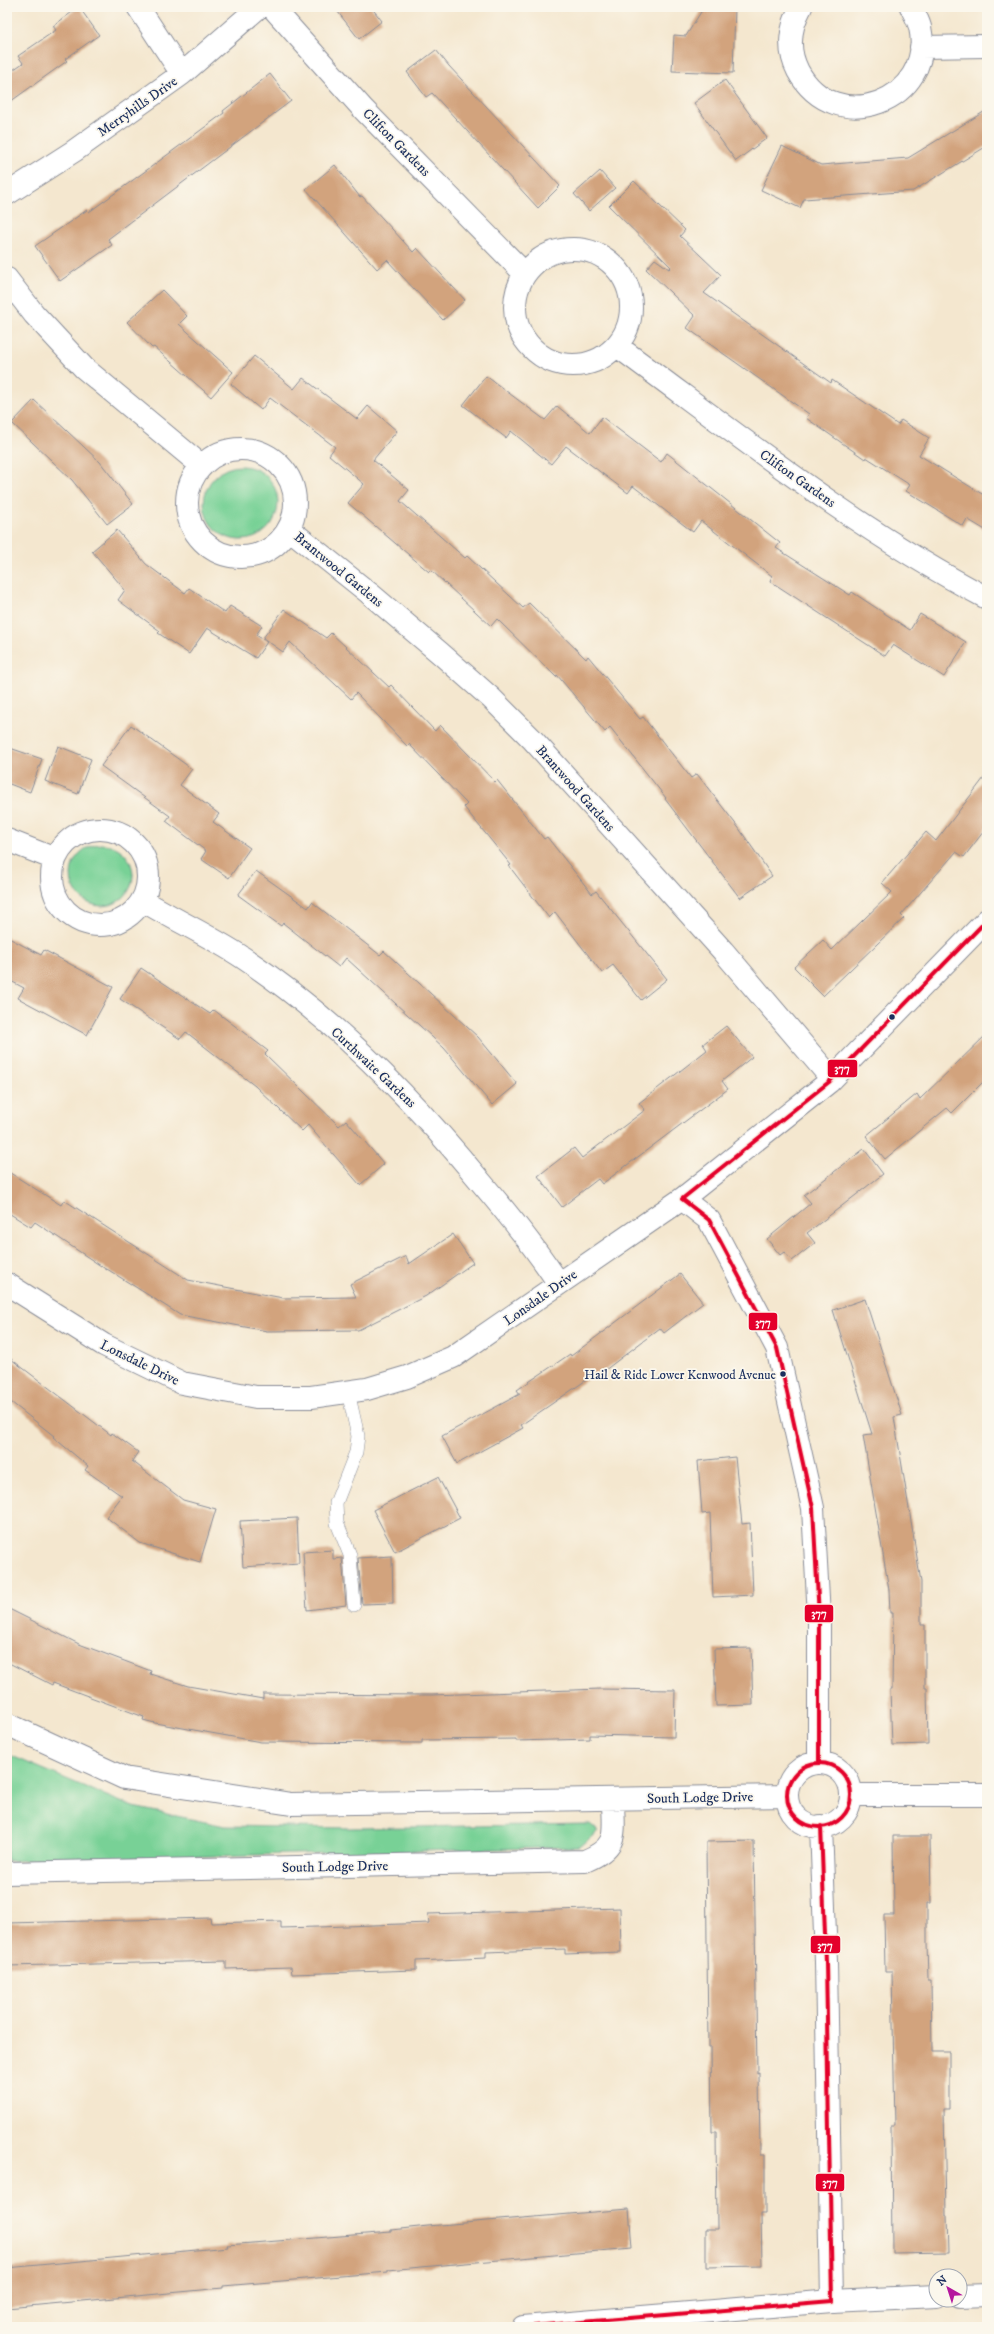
<svg xmlns="http://www.w3.org/2000/svg" width="994" height="2334" font-family="'IM FELL DW Pica',serif">
  <style>
    .green { fill: #78d196; stroke: #4a807a }
    .building { fill: #d2a37d }
    .lines { fill: none; stroke-linecap: round; stroke-linejoin: round }
    .service-casing { stroke: #888b96; stroke-width: 14 }
    .minor-casing { stroke: #888b96; stroke-width: 24 }
    .tertiary-casing { stroke: #888b96; stroke-width: 24 }
    .service { stroke: #fff; stroke-width: 13 }
    .minor { stroke: #fff; stroke-width: 22 }
    .tertiary { stroke: #fff; stroke-width: 22 }
    .bus-1-casing { stroke: #fbf7ec; stroke-width: 7 }
    .bus-1 { stroke: #e4002b; stroke-width: 4 }
    .bus-dot { fill: #1b2f5e; stroke: #fbf7ec; stroke-width: 1.5 }
    .labels { text-anchor: middle; stroke-width: 3.5; stroke-linejoin: round; paint-order: stroke }
    .bus-label { font-size: 13px; fill: #1b2f5e; stroke: #fbf7ec; text-anchor: end }
    .street-label { font-size: 14px; fill: #1b2f5e; stroke: #fbf7ec }
    .line-badge { stroke: #fbf7ec; stroke-width: 1.5 }
    .badge-label { font-size: 11px; text-anchor: middle; font-weight: bold; fill: #fff }
  </style>
  <rect width="100%" height="100%" fill="#fbf7ec"/>
  <filter id="ink" filterUnits="userSpaceOnUse"><feTurbulence type="fractalNoise" baseFrequency=".025" numOctaves="2"/><feDisplacementMap in="SourceGraphic" scale="8" xChannelSelector="R" yChannelSelector="G"/><feConvolveMatrix kernelMatrix="1 2 1 2 8 2 1 2 1" color-interpolation-filters="sRGB"/></filter>
  <filter id="wash" filterUnits="userSpaceOnUse"><feTurbulence type="fractalNoise" baseFrequency=".012" numOctaves="4" result="noise"/><feDisplacementMap in="SourceGraphic" scale="16" xChannelSelector="R" yChannelSelector="G"/><feGaussianBlur stdDeviation="0.9" result="paint"/><feColorMatrix in="noise" values="0 0 0 0 0 0 0 0 0 0 0 0 0 0 0 0 0 1.4 0 .05"/><feComposite in="paint" operator="in"/></filter>
  <g filter="url(#wash)">
    <rect width="100%" height="100%" fill="#f4e7cf"/>
    <!-- green -->
    <path class="green" d="M204 503a37 37 0 1 1 74 0a37 37 0 1 1-74 0Z
      M71 875a31 31 0 1 1 62 0a31 31 0 1 1-62 0Z
      M7 1754 133 1807 225 1826 349 1828 590 1824 598 1831 580 1847 7 1861Z"/>
    <g id="blocks">
      <!-- building -->
      <path class="building" d="M79 7 99 35 65 59 67 61 7 104V74L23 63 18 56 56 30 53 26Z
        M334 7H371L382 21 359 39Z
        M704 7H735L733 73 672 71 674 35 686 36Z
        M436 50 449 66 560 186 538 208 432 93 426 97 407 72Z
        M270 74 291 101 108 239 112 245 60 281 35 246 87 210 89 212 151 167 224 113 223 111Z
        M725 80 767 138 736 161 694 103Z
        M987 110V146L913 191 804 199 800 208 761 190 782 146 821 165 908 158Z
        M335 165 360 197 362 196 413 252 417 248 465 300 443 320 387 260 377 269 306 189Z
        M600 171 615 188 589 211 574 194Z
        M634 181 685 230 680 236 721 275 704 293 831 383 832 380 898 425 901 420 929 438 919 455 987 497V531L967 519 963 526 906 491 910 485 866 457 865 459 806 418 809 414 687 328 695 316 646 269 655 259 669 269 671 267 609 206Z
        M162 290 187 316 179 324 233 372 211 397 154 347 152 348 127 322Z
        M254 356 294 389 303 378 357 419 368 406 397 431 373 460 409 490 400 501 465 558 467 556 523 608 529 603 586 659 588 656 640 719 643 717 691 778 697 774 738 827 772 876 740 898 665 799 666 798 610 727 605 732 557 675 556 677 497 619 491 626 431 570 429 572 348 503 364 484 329 455 335 447 270 398 261 410 231 384Z
        M486 376 545 420 557 406 590 433 602 417 661 462 667 453 780 543 776 548 850 595 852 592 910 630 920 614 966 642 944 677 893 645 885 656 770 581 772 576 701 521 693 532 633 486 628 493 566 446 551 464 511 431 506 438 463 405Z
        M34 400 100 462 133 504 107 524 72 480 12 423Z
        M117 530 146 564 185 593 189 588 225 613 230 606 262 626 256 635 267 642 256 658 207 628 189 654 158 633 160 631 118 600 125 590 92 551Z
        M284 609 326 638 331 633 389 687 391 685 435 731 440 725 495 782 497 780 544 839 547 837 592 894 596 891 667 979 641 1000 613 965 602 973 555 912 549 918 509 866 511 865 464 807 467 804 409 744 407 746 356 693 351 699 290 642 283 652 263 638Z
        M131 725 192 769 180 785 219 814 213 822 250 848 229 878 201 859 206 851 166 821 170 816 101 766Z
        M58 746 91 759 78 794 45 781Z
        M7 747 42 759 30 792 7 783Z
        M987 774V827L964 857 956 852 901 915 904 918 823 996 794 967 823 940 832 950 892 892 882 883 926 832 936 841Z
        M256 871 308 908 312 902 380 955 384 951 478 1037 517 1084 492 1105 444 1048 346 958 339 967 283 923 281 926 238 895Z
        M7 937 41 955 44 950 113 987 87 1035 18 998 24 988 7 979Z
        M141 968 210 1014 214 1010 268 1051 265 1054 339 1126 346 1120 384 1164 360 1185 308 1125 302 1131 255 1086 186 1032 180 1039 120 999Z
        M726 1026 752 1057 722 1081 728 1089 602 1184 598 1179 562 1207 538 1176 574 1148 582 1158 645 1110 639 1103 707 1050 703 1044Z
        M987 1034V1078L952 1113 947 1108 885 1159 866 1136 917 1094 920 1099Z
        M864 1149 883 1174 807 1233 815 1243 792 1261 784 1252 780 1255 767 1239 811 1203 804 1195Z
        M7 1171 61 1205 64 1200 188 1280 283 1298 356 1297 350 1284 406 1256 409 1264 453 1234 473 1263 426 1296 358 1330 267 1331 180 1315 107 1269V1270L35 1222 31 1227 7 1212Z
        M680 1274 703 1303 664 1333 660 1328 600 1374 598 1372 521 1425 523 1428 457 1464 442 1436 520 1394 517 1390 570 1354 571 1356Z
        M865 1299 902 1415 894 1417 921 1582V1625H925V1688H927L928 1744 892 1745 890 1689H892L893 1613H890L889 1590 863 1435 872 1434 833 1310Z
        M7 1356 111 1435 112 1433 138 1452 132 1461 183 1500 216 1509 200 1562 140 1543 106 1517 122 1496 85 1470 88 1466 53 1437 54 1436 7 1399Z
        M735 1457 742 1524 750 1523 753 1595 713 1597 710 1513 702 1514 698 1461Z
        M438 1477 460 1518 395 1552 373 1510Z
        M297 1518 299 1563 243 1567 240 1521Z
        M333 1550V1559L342 1558 346 1605 307 1610 303 1552Z
        M392 1556 393 1603 362 1604 358 1558Z
        M7 1608 79 1644 151 1671 150 1674 188 1686 263 1699V1694L432 1695 601 1689 675 1690 674 1737 590 1735V1739L516 1741V1739L422 1740V1743L261 1742 155 1723 143 1720 144 1717 53 1683 52 1685 7 1662Z
        M751 1648 753 1705 716 1706 714 1649Z
        M893 1836H930L931 1903H927V1943L928 1980H931L932 2052H949V2109H944L946 2215H948L949 2252 892 2253 891 2125H895L892 1972H885L884 1915H894Z
        M754 1841 757 2073 759 2072 760 2155H765V2214H761L762 2266 706 2267V2229H717L716 2132H712L711 2047H708L706 1842Z
        M620 1908 621 1952 565 1954V1949L486 1952V1958L416 1961V1970L292 1974 291 1967 226 1969V1961L7 1966V1923L210 1918 211 1923 281 1921V1928L318 1927 429 1923 428 1914Z
        M629 2209 632 2248 388 2270V2272L223 2286V2288L7 2308V2268L228 2247 227 2245 391 2232V2230L428 2226Z"/>
    </g>
  </g>
  <g filter="url(#ink)">
    <use href="#blocks" fill-opacity="0" stroke="#888b96" stroke-width="1"/>
    <g class="lines">
      <defs>
        <path id="service" d="M348 1392 358 1436 356 1452 336 1503 337 1523 350 1555 354 1605"/>
        <path id="minor" d="M138 7 182 74
          M272 7 364 110 525 274
          M801 7C790 27 787 50 798 71 835 139 936 101 920 27 918 20 914 13 911 7
          M921 47 987 46
          M7 194 74 151 182 74 259 7
          M515 307a58 58 0 1 1 116 0a58 58 0 1 1-116 0Z
          M7 279 34 314 84 368 202 466
          M617 346C737 434 855 529 987 598
          M187 503a54 54 0 1 1 108 0a54 54 0 1 1-108 0Z
          M289 529 369 593 440 653 491 698 532 739 723 951 832 1079
          M52 877a48 48 0 1 1 96 0a48 48 0 1 1-96 0Z
          M7 840 55 859
          M142 900C175 920 210 936 242 957 333 1017 411 1097 480 1181 508 1214 536 1248 559 1284
          M682 1199 709 1220 777 1348 813 1508 819 1617V1763
          M7 1284 104 1345 182 1383 256 1397H311L367 1389 407 1377 453 1357 682 1199 829 1082 987 920
          M7 1724 124 1778 291 1804 787 1796
          M787 1795a32 32 0 1 1 64 0a32 32 0 1 1-64 0Z
          M852 1795H987
          M821 1826 826 1962 832 2301
          M7 1873 585 1861C621 1846 613 1832 613 1799"/>
        <path id="tertiary" d="M960 2296 987 2295
          M523 2327 832 2301 936 2296"/>
      </defs>
      <!-- service casing -->
      <use href="#service" class="service-casing"/>
      <!-- minor casing -->
      <use href="#minor" class="minor-casing"/>
      <!-- tertiary casing -->
      <use href="#tertiary" class="tertiary-casing"/>
      <!-- service -->
      <use href="#service" class="service"/>
      <!-- minor -->
      <use href="#minor" class="minor"/>
      <!-- tertiary -->
      <use href="#tertiary" class="tertiary"/>
      <defs>
        <path id="bus-1" d="M682 1199 709 1220 777 1348 813 1508 819 1617V1763
          M682 1199 829 1082 987 920
          M787 1795a32 32 0 1 1 64 0a32 32 0 1 1-64 0Z
          M821 1826 826 1962 832 2301
          M523 2327 832 2301"/>
      </defs>
      <!-- bus-1 casing -->
      <use href="#bus-1" class="bus-1-casing"/>
      <!-- bus-1 -->
      <use href="#bus-1" class="bus-1"/>
    </g>
  </g>
  <!-- markers -->
  <g class="bus-dot">
    <circle cx="892" cy="1017" r="3.5"/>
    <circle cx="783" cy="1374" r="3.5"/>
  </g>
  <g class="labels">
    <!-- bus labels -->
    <g class="bus-label">
      <text x="776" y="1379">Hail &amp; Ride Lower Kenwood Avenue</text>
    </g>
    <!-- street labels -->
    <g class="street-label">
      <text transform="translate(137 106) rotate(-35)" y="5">Merryhills Drive</text>
      <text transform="translate(397 142) rotate(45)" y="5">Clifton Gardens</text>
      <text transform="translate(798 478) rotate(35)" y="5">Clifton Gardens</text>
      <text transform="translate(339 569) rotate(39)" y="5">Brantwood Gardens</text>
      <text transform="translate(576 788) rotate(48)" y="5">Brantwood Gardens</text>
      <text transform="translate(374 1067) rotate(43)" y="5">Curthwaite Gardens</text>
      <text transform="translate(540 1297) rotate(-35)" y="5">Lonsdale Drive</text>
      <text transform="translate(140 1362) rotate(26)" y="5">Lonsdale Drive</text>
      <text transform="translate(700 1797) rotate(-1)" y="5">South Lodge Drive</text>
      <text transform="translate(335 1866) rotate(-1)" y="5">South Lodge Drive</text>
    </g>
  </g>
  <g class="line-badge">
    <rect x="827" y="1059" width="31" height="19" rx="4" fill="#e4002b"/>
    <rect x="748" y="1312" width="30" height="19" rx="4" fill="#e4002b"/>
    <rect x="804" y="1604" width="30" height="19" rx="4" fill="#e4002b"/>
    <rect x="810" y="1935" width="31" height="19" rx="4" fill="#e4002b"/>
    <rect x="815" y="2173" width="30" height="19" rx="4" fill="#e4002b"/>
  </g>
  <g class="badge-label">
    <text x="842" y="1072">377</text>
    <text x="763" y="1326">377</text>
    <text x="819" y="1617">377</text>
    <text x="825" y="1949">377</text>
    <text x="830" y="2186">377</text>
  </g>
  <!-- margin -->
  <rect width="994" height="2334" fill="none" stroke="#fbf7ec" stroke-width="24"/>
  <!-- north arrow -->
  <g transform="translate(948 2288) rotate(321)"><circle r="19" fill="#fbf7ec" stroke="#a1a7b3"/>
  <path d="M0-3L7 15L0 10L-7 15Z" fill="#b5179e"/>
  <text y="-6" font-size="11" font-weight="bold" text-anchor="middle" fill="#1b2f5e">N</text>
  </g>
</svg>
